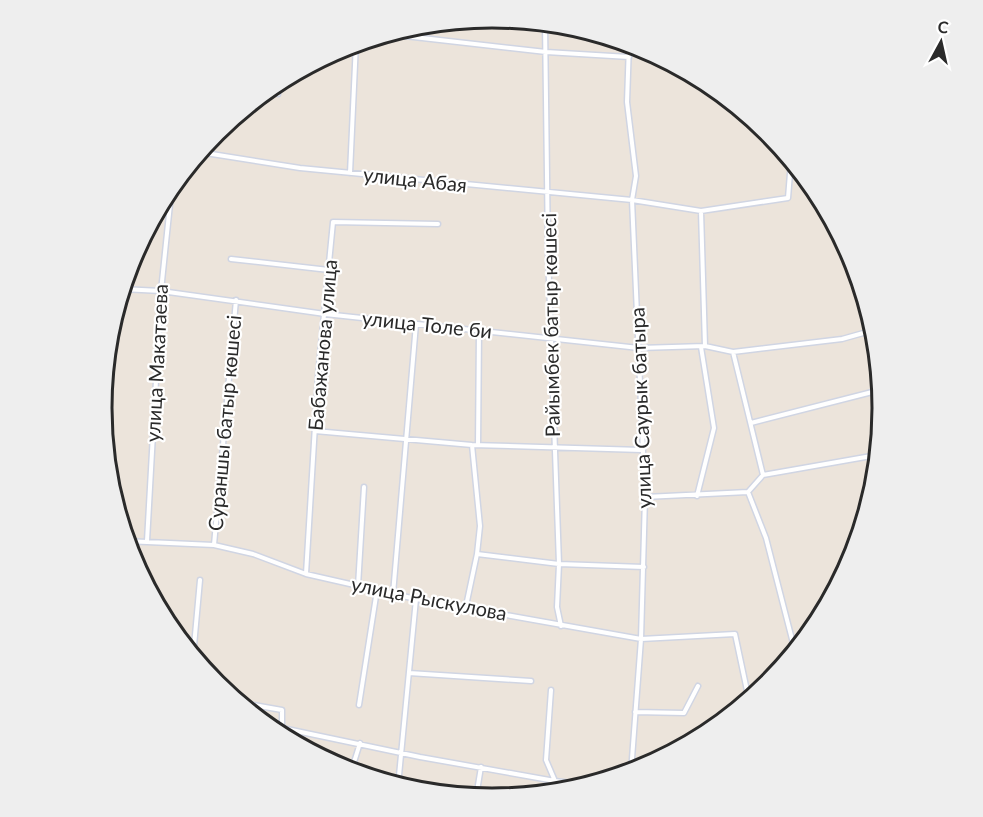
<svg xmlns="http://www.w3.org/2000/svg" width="983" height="817" font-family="Lato,sans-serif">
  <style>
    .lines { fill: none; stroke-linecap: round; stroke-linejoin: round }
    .street-casing { stroke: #d0d5e3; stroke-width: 7 }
    .street { stroke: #fff; stroke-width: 4 }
    .labels { text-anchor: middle; stroke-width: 4.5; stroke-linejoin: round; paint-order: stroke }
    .street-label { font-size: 20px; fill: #2a2a2a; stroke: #fff }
    .rim { fill: none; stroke: #2a2a2a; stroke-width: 3 }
  </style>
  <rect width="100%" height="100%" fill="#ece4db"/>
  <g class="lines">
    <defs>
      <path id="street" d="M545 23 548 252 559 564 557 607 561 626
        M387 34 546 52 629 57
        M629 44 627 102 636 176 632 200 645 497 641 639 631 772
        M278 94V82
        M199 152 300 168 632 200 701 211 788 198 791 161
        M350 173 356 43
        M701 211 705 346
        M231 259 329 270
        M122 289 161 291 325 314 639 348 705 346 733 352 842 339 874 330
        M733 352 763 475
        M751 423 880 390
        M315 431 472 445 642 450
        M478 445 479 330
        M748 492 766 538 795 651
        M697 496 714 428 701 347
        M645 497 748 492 763 475 877 455
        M125 541 214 545 253 554 306 574 416 599 641 639 735 634 749 700
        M147 541 161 291 172 185
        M214 545 236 300
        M477 554 559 564 644 567
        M132 561 133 542
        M306 574 318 376 333 222 438 224
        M358 586 364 487
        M393 594 416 324
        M466 606 477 554 480 526 472 445
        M193 657 200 580
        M409 673 531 681
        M551 690 546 760 555 781 588 785
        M236 702 282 710V728L420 757 555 781 554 793
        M359 705 377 590
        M635 712 684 713 698 686
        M280 736 282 728
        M351 772 360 743
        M398 786 416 599
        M476 797 481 767"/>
    </defs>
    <!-- street casing -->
    <use href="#street" class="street-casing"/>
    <!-- street -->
    <use href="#street" class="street"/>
  </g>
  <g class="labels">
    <!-- street labels -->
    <g class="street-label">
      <text transform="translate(415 180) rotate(6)" y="7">улица Абая</text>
      <text transform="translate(427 325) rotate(6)" y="7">улица Толе би</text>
      <text transform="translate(551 325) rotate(-91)" y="7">Райымбек батыр көшесі</text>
      <text transform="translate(323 345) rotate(-85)" y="7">Бабажанова улица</text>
      <text transform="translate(157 363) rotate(-87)" y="7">улица Макатаева</text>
      <text transform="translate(641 408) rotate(-92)" y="7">улица Саурык батыра</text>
      <text transform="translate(225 423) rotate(-85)" y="7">Сураншы батыр көшесі</text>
      <text transform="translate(429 599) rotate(11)" y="7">улица Рыскулова</text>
    </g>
  </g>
  <!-- crop -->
  <path d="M0 0H983V817H0ZM112 408a380 380 0 1 1 760 0a380 380 0 1 1-760 0Z" fill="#eee" fill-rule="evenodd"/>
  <path class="rim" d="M112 408a380 380 0 1 1 760 0a380 380 0 1 1-760 0Z"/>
  <!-- north arrow -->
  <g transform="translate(941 42) rotate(8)" stroke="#ffffff" stroke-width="4.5" paint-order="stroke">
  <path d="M0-4.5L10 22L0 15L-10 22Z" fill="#2a2a2a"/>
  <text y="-9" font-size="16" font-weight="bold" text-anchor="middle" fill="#2a2a2a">С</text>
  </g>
</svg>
